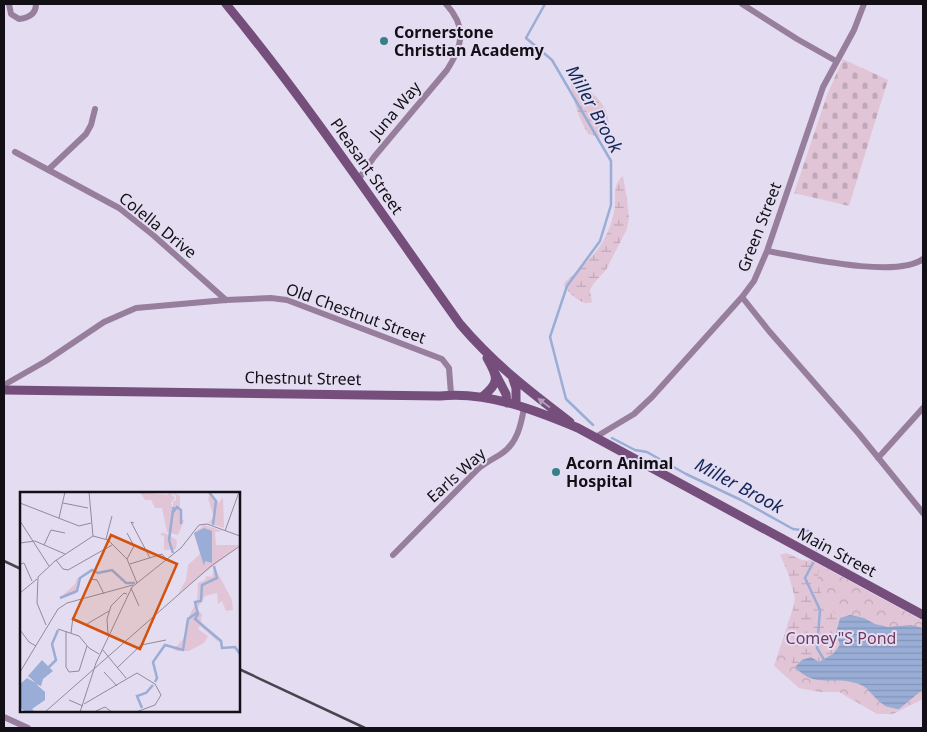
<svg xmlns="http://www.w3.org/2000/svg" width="927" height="732" font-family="'Noto Sans',sans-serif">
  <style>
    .forest { fill: url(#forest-crowns) }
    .wetland { fill: url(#wetland-marsh) }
    .cemetery { fill: url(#cemetery-stones) }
    .water { fill: url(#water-rules) }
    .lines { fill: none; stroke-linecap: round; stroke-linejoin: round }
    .stream { stroke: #99add6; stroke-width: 2.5 }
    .street { stroke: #987e9d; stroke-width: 6 }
    .secondary { stroke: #754e7c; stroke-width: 9 }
    .rail { stroke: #48454e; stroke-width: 2.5 }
    .oneway { fill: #b29dbc }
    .poi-dot { fill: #397f8a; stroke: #e4ddf1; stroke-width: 2 }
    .labels { text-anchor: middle; stroke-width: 4; stroke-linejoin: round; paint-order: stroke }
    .poi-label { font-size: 16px; font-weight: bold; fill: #121016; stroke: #e4ddf1; text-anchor: start }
    .street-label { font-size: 16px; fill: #121016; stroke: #e4ddf1 }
    .park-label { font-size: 16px; fill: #713960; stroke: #e4ddf1 }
    .water-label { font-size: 18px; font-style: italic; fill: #132658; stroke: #e4ddf1 }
    .inset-river { fill: none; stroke: #99add6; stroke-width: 2.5 }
    .inset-road { fill: none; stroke: #908b99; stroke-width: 1 }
    .view { fill: #d3520d; fill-opacity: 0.15; stroke: #d3520d; stroke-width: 2.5 }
    .inset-edge { fill: none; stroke: #121016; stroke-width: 2.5 }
  </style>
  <defs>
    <pattern id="forest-crowns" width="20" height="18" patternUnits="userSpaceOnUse" patternTransform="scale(1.25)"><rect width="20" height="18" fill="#e1c5d7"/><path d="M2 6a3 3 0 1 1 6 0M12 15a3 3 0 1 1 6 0" fill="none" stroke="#c0a8b8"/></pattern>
    <pattern id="wetland-marsh" width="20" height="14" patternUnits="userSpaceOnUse" patternTransform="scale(1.25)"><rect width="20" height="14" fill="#e1c5d7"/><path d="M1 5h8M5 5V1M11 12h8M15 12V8" fill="none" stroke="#c0a8b8"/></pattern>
    <pattern id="cemetery-stones" width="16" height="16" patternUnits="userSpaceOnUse" patternTransform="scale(1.25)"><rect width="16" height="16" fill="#e1c5d7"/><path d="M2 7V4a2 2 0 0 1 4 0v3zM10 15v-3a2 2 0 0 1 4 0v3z" fill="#c0a8b8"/></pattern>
    <pattern id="water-rules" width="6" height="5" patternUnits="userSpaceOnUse" patternTransform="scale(1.25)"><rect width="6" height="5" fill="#99add6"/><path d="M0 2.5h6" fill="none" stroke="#8394b7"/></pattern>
  </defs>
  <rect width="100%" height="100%" fill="#e4ddf1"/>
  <!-- forest -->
  <path class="forest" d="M809 559 923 621V699L893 714H877L839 692H819L799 688 774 666Z"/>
  <!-- wetland -->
  <path class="wetland" d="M575 82C594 90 618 114 605 136L600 137 588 134C579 118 573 102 571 84Z
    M623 176 627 199 629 218 627 229 606 270 594 283 590 290 592 302C582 307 569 293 564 285L565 282C589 261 607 245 614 212 617 199 611 185 623 176Z
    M786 553C798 557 801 563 816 560V564L819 569 817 581 825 604 840 618 836 632 840 645 834 654 819 662 811 657 802 660 795 667 784 650 788 634 787 625 793 611 795 598 788 573 780 555Z"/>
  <!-- cemetery -->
  <path class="cemetery" d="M843 59 888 80 849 206 794 193 827 95Z"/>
  <!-- water -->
  <path class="water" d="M850 615 864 618 875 624 888 627 911 625 923 628V691H921L899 709C894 708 888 708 884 705 875 700 870 689 861 685 836 674 815 690 795 667L802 660 811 657 819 662 833 654 840 645 836 633 840 618Z"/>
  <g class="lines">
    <!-- stream -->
    <path class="stream" d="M545 4 526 38 552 60 611 161V205L600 241 567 286 550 337 566 399 593 425
      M612 438 635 450 647 452 686 474 741 500 793 529 809 531 818 542 817 550
      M813 563 805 578 820 610 817 648 826 663"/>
    <!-- street -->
    <path class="street" d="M9 4 11 14 19 19C28 18 36 14 36 4
      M742 4 797 39 836 61
      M15 152 119 208 153 235 226 300
      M48 170 86 134 91 125 95 109
      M358 180 374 157 447 70C463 45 467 27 446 4
      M767 251C802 257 896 279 923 259
      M742 297 769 331 859 434 923 513
      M4 385 46 361 104 322 136 308 226 300 271 298 287 300 442 359 449 368 451 394
      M594 438 634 414 652 397 742 297 754 281 767 251 823 87 854 30 864 4
      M878 458 923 408
      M393 555 478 469C485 463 493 459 501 454 517 444 521 425 524 408
      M4 717 28 728"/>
    <!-- secondary -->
    <path class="secondary" d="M226 4C310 106 383 216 460 324 493 363 529 391 570 422
      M495 373 506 394 507 403
      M513 379 516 388V405
      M4 390 440 396C487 391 535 410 578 428L923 615
      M482 397C500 383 498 377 487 358"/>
    <!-- rail -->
    <path class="rail" d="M4 561 21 569
      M239 669 365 728"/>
  </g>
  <!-- one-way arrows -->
  <defs><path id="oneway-solid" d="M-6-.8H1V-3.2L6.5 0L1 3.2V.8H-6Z" transform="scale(1.25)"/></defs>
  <use class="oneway" href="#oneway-solid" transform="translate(544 403) rotate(-143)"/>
  <!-- markers -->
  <g class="poi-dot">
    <circle cx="384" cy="41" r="5"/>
    <circle cx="556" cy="472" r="5"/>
  </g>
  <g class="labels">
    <!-- poi labels -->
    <g class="poi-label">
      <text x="394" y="38">Cornerstone<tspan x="394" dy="18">Christian Academy</tspan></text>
      <text x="566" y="469">Acorn Animal<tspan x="566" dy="18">Hospital</tspan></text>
    </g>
    <!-- street labels -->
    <g class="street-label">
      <text transform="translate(395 110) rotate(-50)" y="6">Juna Way</text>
      <text transform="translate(367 166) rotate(55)" y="6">Pleasant Street</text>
      <text transform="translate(158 225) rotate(39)" y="6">Colella Drive</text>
      <text transform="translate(759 227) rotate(-69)" y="6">Green Street</text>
      <text transform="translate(356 313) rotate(20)" y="6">Old Chestnut Street</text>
      <text transform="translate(303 378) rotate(1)" y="6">Chestnut Street</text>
      <text transform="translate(456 475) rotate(-42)" y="6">Earls Way</text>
      <text transform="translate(837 552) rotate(28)" y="6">Main Street</text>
    </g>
    <!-- park labels -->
    <g class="park-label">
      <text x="841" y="644">Comey"S Pond</text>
    </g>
    <!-- water labels -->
    <g class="water-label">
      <text transform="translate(594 109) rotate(61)" y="6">Miller Brook</text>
      <text transform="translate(739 486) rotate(28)" y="6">Miller Brook</text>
    </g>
  </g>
  <!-- overview -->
  <g transform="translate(20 492)">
    <rect width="220" height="220" fill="#e4ddf1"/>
    <path d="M184 33 203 39 195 40 196 53H220L158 102 166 88 168 73 180 62 174 41Z" fill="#e1c5d7"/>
    <path d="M120 0 147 3 150 0 155 6 151 11 153 17V10L156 8V4L152 0 160 4V24L164 29 158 43 147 40 142 16H135L131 8H125ZM190 1 199 11 203 5 204 36 188 31 194 25 188 7ZM143 40 157 48 156 57 144 58V44L140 43ZM194 74 212 108 213 118 206 119 202 109 198 112 197 101 185 104 177 117 182 122 181 130 202 153 180 134 178 137 188 144 184 151 169 159H156L154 157 165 145 167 128 177 109 178 91 185 88 186 84 192 85ZM57 86H60V92L55 102 40 106 55 92Z" fill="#e1c5d7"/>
    <path d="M184 36 192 39V71L185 69 184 74 174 41ZM22 168 33 179 23 187 21 194 16 192 25 200V208L12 217 15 220H6L0 216V192L7 186 16 191 8 184Z" fill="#99add6"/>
    <path class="inset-river" d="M189 0 196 9 193 33M153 15 154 19 157 15 161 18V32M153 61 149 48 153 18M194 74 197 86 182 93 181 109 175 110 178 122 175 127 201 149 202 156 215 155 220 162M40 106 57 99 60 86 72 78 78 81 92 78 106 91H115M28 176 36 168 32 152 38 138M135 190 137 186 133 170 145 153 163 158 168 127 178 120M122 216 117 204 126 201 133 193"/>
    <path class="inset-road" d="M69 0 73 44M0 11 59 34 71 31M43 11 68 16M39 26 45 0M0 29 29 74M114 31 111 30 130 66M205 39 219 0M107 41 114 54 107 67M73 44 88 48 107 67 117 91M86 47 92 24M0 51 15 49 45 62M24 53 31 38 45 41M36 68 43 77 48 78 92 53M0 72 4 71 12 89M110 72 142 62 147 68M71 87 77 88 84 102M111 96 119 114M0 101 17 87M67 132 89 119M26 133 17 111 18 85 35 69 73 44M38 137 59 144 69 156 79 162M0 138 9 150 16 154M46 139V175L49 180 59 179 67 154M51 141 53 125 55 124 54 127M88 143 87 127 91 114 104 101 107 102M82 157 106 186M97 176 121 153 146 148M0 180 38 117 47 111 113 93M84 180 97 194M49 208 63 214M64 212 117 181 135 192 141 203 135 213 116 220M76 219 85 215 92 220M25 220 191 74 220 54M60 220 76 171 112 95 161 56 179 33 187 32 220 44"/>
    <path class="view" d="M91 43 157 72 120 157 53 127Z"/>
    <rect width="220" height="220" class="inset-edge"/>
  </g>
  <!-- border -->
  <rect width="927" height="732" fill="none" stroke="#121016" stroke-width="10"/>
</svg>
